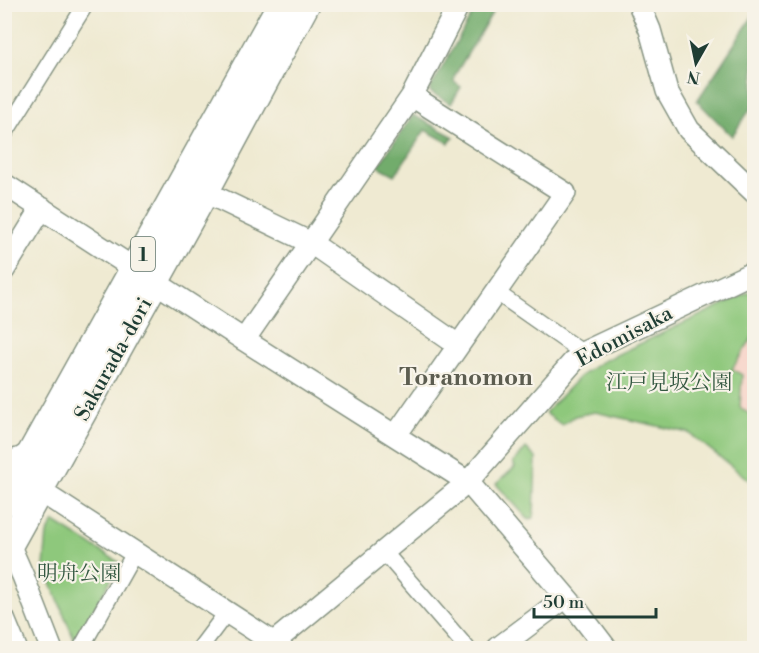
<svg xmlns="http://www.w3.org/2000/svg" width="759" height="653" font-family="'Libre Bodoni','Noto Serif JP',serif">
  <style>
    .built { fill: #f7d1c6 }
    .green { fill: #8ec87c; stroke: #568258; stroke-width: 1.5 }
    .forest { fill: #72ac6c; stroke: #487450; stroke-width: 1.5 }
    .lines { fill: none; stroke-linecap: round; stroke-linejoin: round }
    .street-casing { stroke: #879483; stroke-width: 18 }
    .secondary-casing { stroke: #879483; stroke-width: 24 }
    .highway-casing { stroke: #879483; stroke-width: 30 }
    .street { stroke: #fff; stroke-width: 15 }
    .secondary { stroke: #fff; stroke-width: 21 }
    .highway { stroke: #fff; stroke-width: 27 }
    .labels { text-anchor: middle; stroke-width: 4.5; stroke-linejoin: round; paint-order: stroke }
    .shield { fill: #f7f3e8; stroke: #60746a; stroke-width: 1.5 }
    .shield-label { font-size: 20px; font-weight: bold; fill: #1f3d34 }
    .street-label { font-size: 21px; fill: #1f3d34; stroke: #f7f3e8 }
    .park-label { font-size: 21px; fill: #355942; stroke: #f7f3e8 }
    .quarter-label { font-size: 24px; font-weight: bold; fill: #5c5d50; stroke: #f7f3e8 }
  </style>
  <rect width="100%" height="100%" fill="#f7f3e8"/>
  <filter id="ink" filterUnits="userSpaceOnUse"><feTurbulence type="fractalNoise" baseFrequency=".0167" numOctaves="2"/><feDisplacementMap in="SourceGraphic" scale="12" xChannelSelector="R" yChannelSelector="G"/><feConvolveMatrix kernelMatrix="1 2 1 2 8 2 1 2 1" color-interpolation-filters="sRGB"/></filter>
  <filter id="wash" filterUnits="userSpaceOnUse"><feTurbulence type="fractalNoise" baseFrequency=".008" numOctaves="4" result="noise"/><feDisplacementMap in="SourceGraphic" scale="24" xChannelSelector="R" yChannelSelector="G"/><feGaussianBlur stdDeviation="1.35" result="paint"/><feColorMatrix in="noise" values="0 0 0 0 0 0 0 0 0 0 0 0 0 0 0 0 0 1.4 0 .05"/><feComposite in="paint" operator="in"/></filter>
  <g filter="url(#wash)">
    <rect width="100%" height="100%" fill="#efead2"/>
    <!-- built -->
    <path class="built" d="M754 335V484L732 369Z"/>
    <!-- green -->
    <path class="green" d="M754 290V335L732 369 742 375 740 407 754 418V484L689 433 595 412 575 416 562 425 545 413 579 377 599 363Z
      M526 448 536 458 534 517 529 520 496 484 515 467 513 463Z
      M54 522 120 563 77 641 74 639 44 566 47 533Z"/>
    <!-- forest -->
    <path class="forest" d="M478 4 497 5 455 75 454 82 461 87 451 104 430 92V89Z
      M754 14V104L732 136 697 101Z
      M413 115 454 137 449 143 425 130 395 175 378 166Z"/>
  </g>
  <g filter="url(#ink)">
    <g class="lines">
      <defs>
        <path id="street" d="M4 135 86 4
          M496 292 583 353
          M384 552 467 648
          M81 648 135 552
          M200 648 227 612"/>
        <path id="secondary" d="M639 4 650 30 667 91 689 130 754 192
          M4 184 244 340 468 482 577 610 606 648
          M205 192 311 243 458 345
          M4 270 42 208
          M244 340 412 96 459 4
          M396 435 565 193 412 96
          M4 463 21 458 34 450
          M40 491 282 648
          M5 535 23 576 51 648
          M4 619 16 648
          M273 643 468 482 580 354 754 272
          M498 648 566 597"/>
        <path id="highway" d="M4 502 281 4
          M4 554 205 192 306 4"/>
      </defs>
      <!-- street casing -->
      <use href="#street" class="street-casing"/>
      <!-- secondary casing -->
      <use href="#secondary" class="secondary-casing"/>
      <!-- highway casing -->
      <use href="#highway" class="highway-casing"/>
      <!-- street -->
      <use href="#street" class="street"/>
      <!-- secondary -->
      <use href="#secondary" class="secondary"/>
      <!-- highway -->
      <use href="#highway" class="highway"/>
    </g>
  </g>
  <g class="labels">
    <!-- shield labels -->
    <rect class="shield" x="131" y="237" width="24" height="34" rx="4.5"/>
    <g class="shield-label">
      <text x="143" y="261">1</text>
    </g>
    <!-- street labels -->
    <g class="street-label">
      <text transform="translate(624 336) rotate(-28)" y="7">Edomisaka</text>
      <text transform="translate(113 359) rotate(-61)" y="7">Sakurada-dori</text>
    </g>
    <!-- park labels -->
    <g class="park-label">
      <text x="669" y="389">江戸見坂公園</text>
      <text x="79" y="580">明舟公園</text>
    </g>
    <!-- quarter labels -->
    <g class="quarter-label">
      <text x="466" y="385">Toranomon</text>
    </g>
  </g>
  <!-- margin -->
  <rect width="759" height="653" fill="none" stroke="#f7f3e8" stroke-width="24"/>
  <!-- north arrow -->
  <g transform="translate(696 63) rotate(189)" stroke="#f7f3e8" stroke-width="4.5" paint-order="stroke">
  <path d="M0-4.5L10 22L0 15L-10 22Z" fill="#1f3d34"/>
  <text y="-9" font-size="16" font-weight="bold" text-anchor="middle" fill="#1f3d34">N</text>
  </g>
  <!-- scale -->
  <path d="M534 608v9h122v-9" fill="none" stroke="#1f3d34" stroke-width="3"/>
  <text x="543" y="608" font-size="18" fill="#1f3d34" stroke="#f7f3e8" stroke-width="4.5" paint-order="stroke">50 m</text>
</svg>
